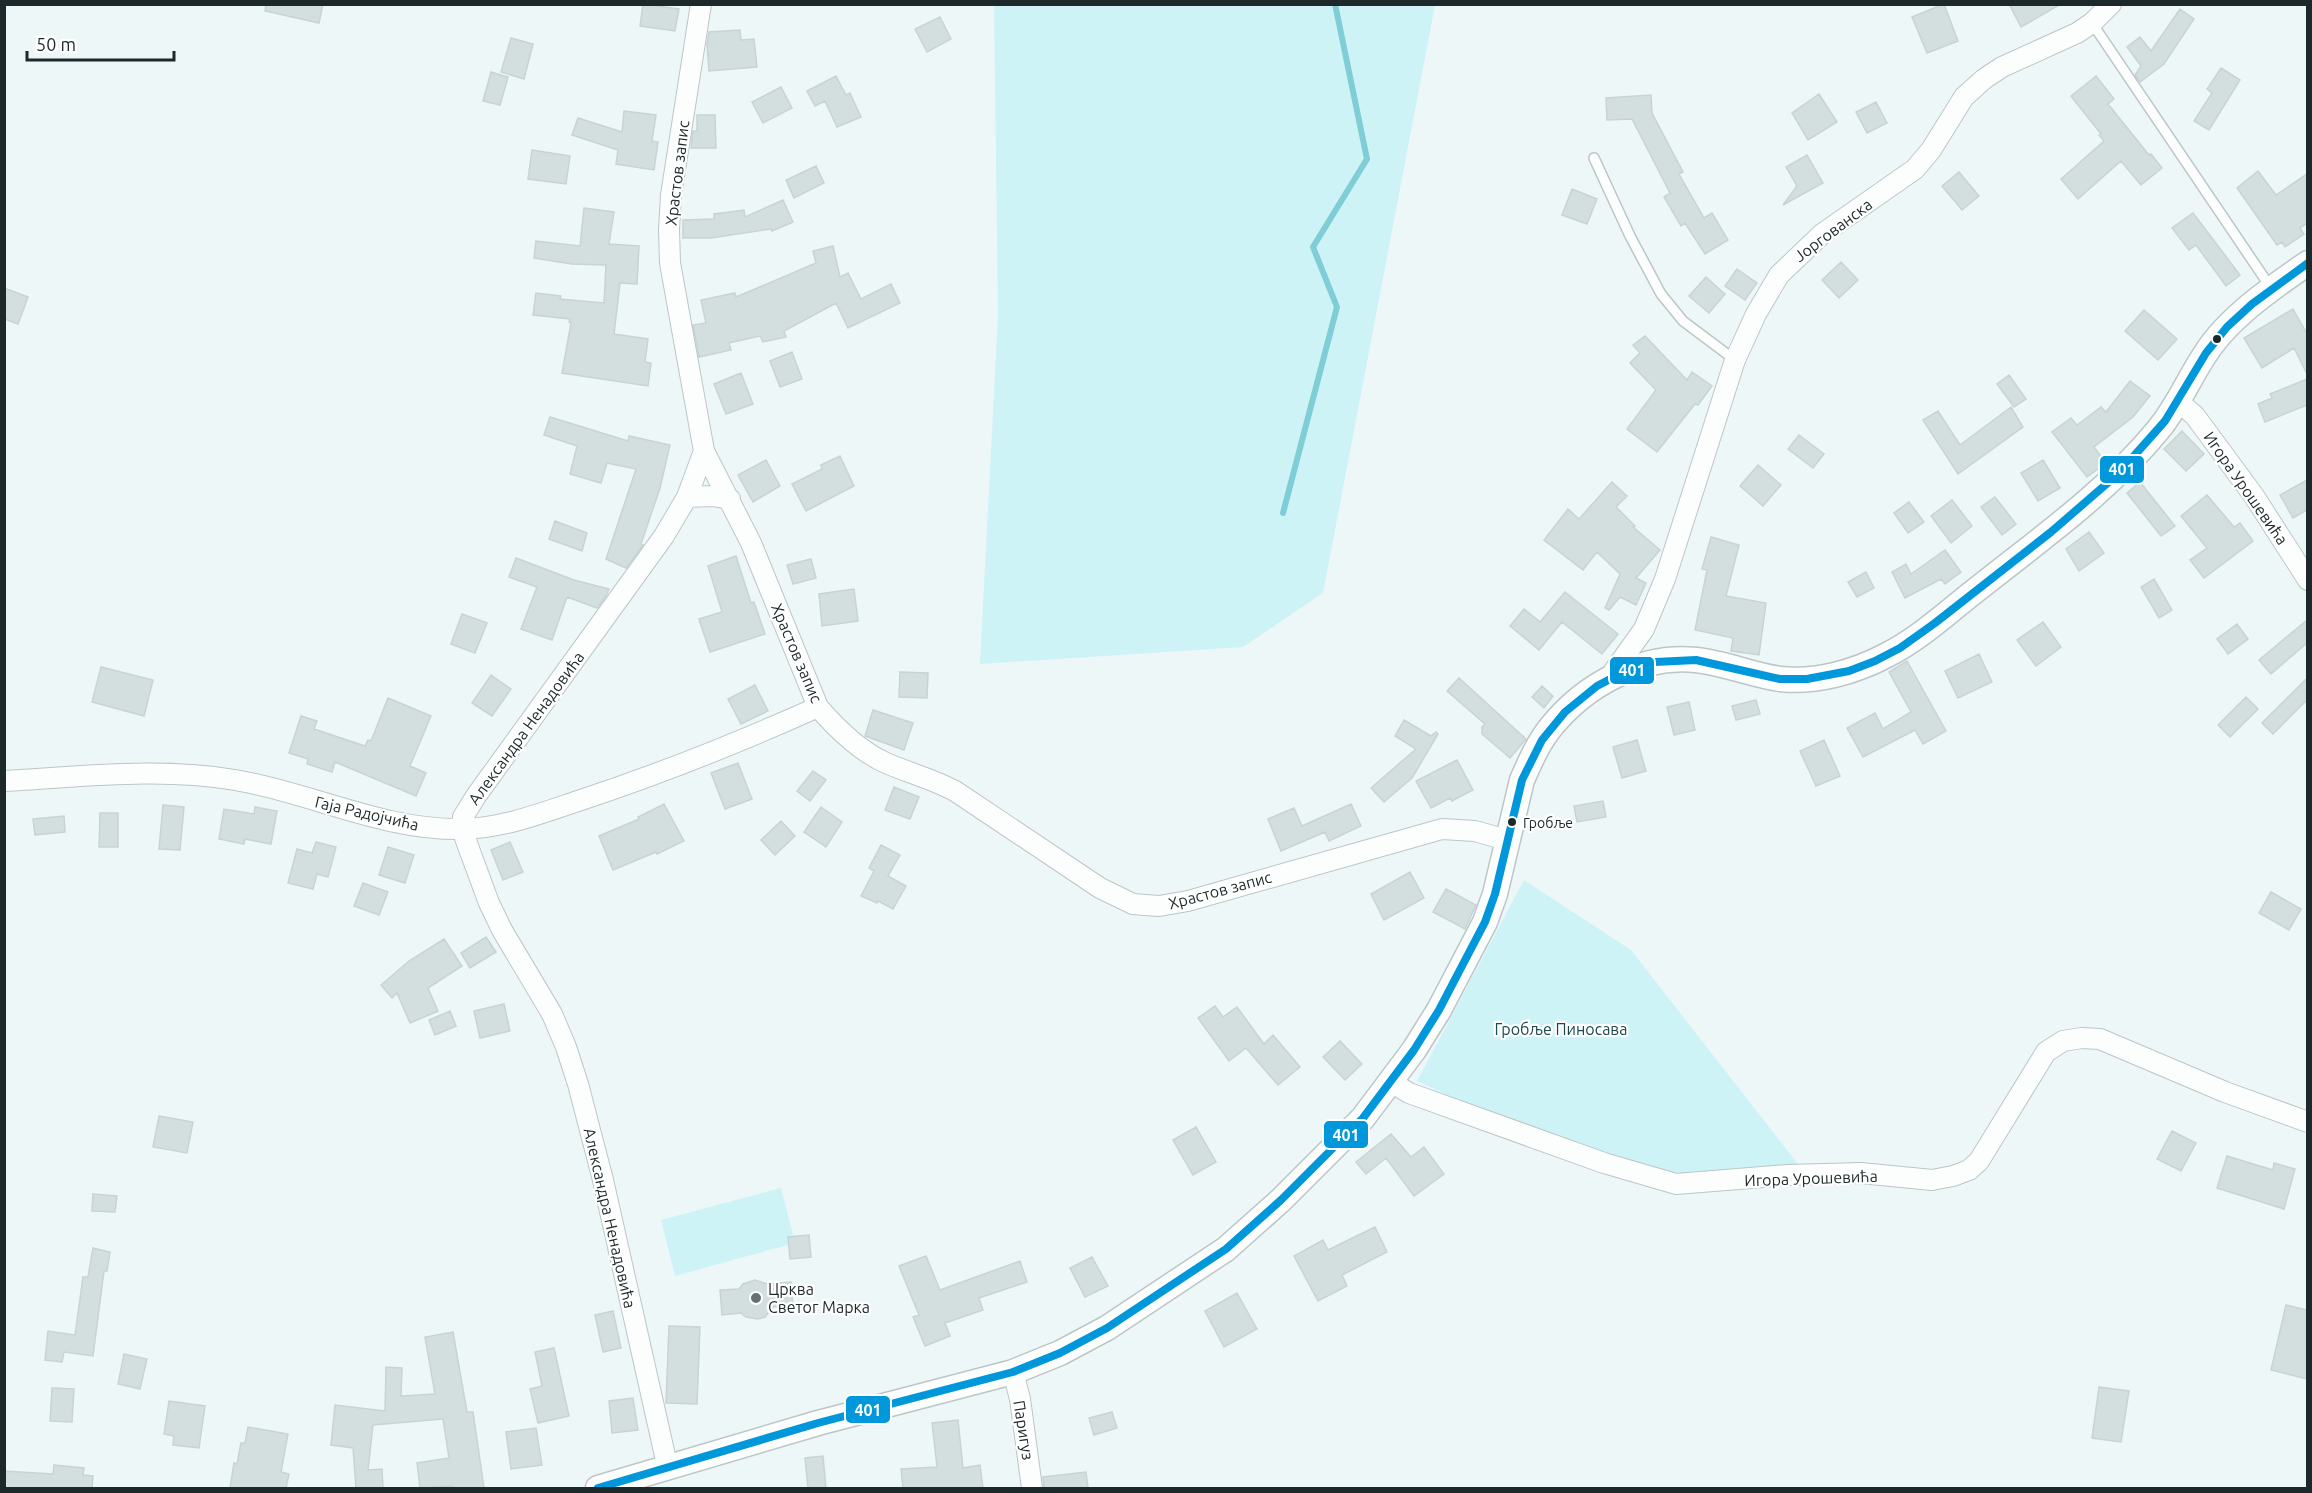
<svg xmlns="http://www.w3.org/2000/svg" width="2312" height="1493" font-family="Ubuntu,sans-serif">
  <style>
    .green { fill: #cdf3f6 }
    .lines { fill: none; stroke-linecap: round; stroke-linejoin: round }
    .stream { stroke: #7fcdd5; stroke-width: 6 }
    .building { fill: #d3dedf; stroke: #c9d3d4; stroke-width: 1.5 }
    .service-casing { stroke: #bcc6c6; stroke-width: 12 }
    .minor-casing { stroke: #bcc6c6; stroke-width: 22 }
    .tertiary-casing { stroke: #bcc6c6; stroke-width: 27 }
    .service { stroke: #fcfefe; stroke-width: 9 }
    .minor { stroke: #fcfefe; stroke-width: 20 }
    .tertiary { stroke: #fcfefe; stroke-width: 24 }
    .bus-1-casing { stroke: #fff; stroke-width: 12 }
    .bus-1 { stroke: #0098da; stroke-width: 8 }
    .bus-dot { fill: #1c2829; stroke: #fff; stroke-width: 2 }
    .poi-dot { fill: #657071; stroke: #fff; stroke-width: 2 }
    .labels { text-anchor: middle; stroke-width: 4.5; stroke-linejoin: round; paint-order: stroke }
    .bus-label { font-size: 14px; fill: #1c2829; stroke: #fff; text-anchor: start }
    .street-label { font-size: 16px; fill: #1c2829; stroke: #fff }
    .park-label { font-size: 16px; fill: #1a494e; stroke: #fff }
    .poi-label { font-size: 16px; fill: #1c2829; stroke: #fff; text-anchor: start }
    .line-badge { stroke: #fff; stroke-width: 2 }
    .badge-label { font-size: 16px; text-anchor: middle; font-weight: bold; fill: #fff }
  </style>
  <rect width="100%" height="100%" fill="#edf7f8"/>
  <!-- green -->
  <path class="green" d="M994 5H1435L1323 593 1243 647 980 664 998 315Z
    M1524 880 1631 950 1801 1168 1725 1177 1667 1172 1493 1116 1417 1081Z
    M781 1188 795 1243 675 1276 661 1220Z"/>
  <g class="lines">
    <!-- stream -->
    <path class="stream" d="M1283 513 1337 307 1313 247 1367 159 1335 4"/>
  </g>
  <!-- building -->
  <path class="building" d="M266 4H323L319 23 265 11Z
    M643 4 679 9 675 31 640 26Z
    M1944 4 1958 41 1927 53 1912 17Z
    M2009 4H2061L2021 27Z
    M2180 9 2194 19 2164 64 2140 82 2135 75 2141 66 2127 47 2140 37 2151 51Z
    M940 17 951 39 927 52 915 29Z
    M740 30 741 40 754 39 757 67 709 71 707 44 709 32Z
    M511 38 533 44 524 79 501 72Z
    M2221 68 2240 80 2209 130 2194 121 2212 93 2207 89Z
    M491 72 508 77 500 105 483 101Z
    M836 76 846 95 850 93 861 117 837 127 825 101 815 106 807 91Z
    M2096 76 2114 99 2108 104 2149 155 2151 154 2162 168 2141 185 2121 161 2078 199 2061 179 2104 141 2099 135 2101 134 2071 96Z
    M781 87 792 108 763 123 752 102Z
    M1819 94 1837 122 1808 140 1792 113Z
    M1651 95 1652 113 1683 172 1679 174 1704 218 1712 213 1728 240 1705 254 1685 223 1681 226 1664 197 1670 193 1632 119 1607 120 1606 98Z
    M1876 102 1887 123 1867 133 1856 112Z
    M624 111 656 115 652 141 658 142 654 170 616 164 618 150 572 135 578 118 622 132Z
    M697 115H715L716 148H691L693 131H697Z
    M532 150 570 156 566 184 528 179Z
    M1807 155 1823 183 1783 205 1797 186 1786 167Z
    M816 166 824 183 794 198 786 180Z
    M2258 171 2276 195 2307 174V223L2300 228 2304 234 2285 247 2282 242 2277 245 2237 188Z
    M1959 172 1979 196 1962 210 1942 186Z
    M1572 189 1597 199 1587 224 1562 215Z
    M783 200 793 222 772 231 771 229 711 238H683V220L714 219V214L744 210 745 217Z
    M584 208 614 212 609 244 639 246 637 284 620 283 614 334 648 339 645 362 651 363 648 386 562 373 571 323 569 322 570 319 533 315 536 293 561 296 560 299 604 303 606 265 572 264 534 258 536 241 580 246Z
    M2193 213 2240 275 2226 286 2196 245 2189 250 2172 228Z
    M833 246 840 277 848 273 861 299 891 284 900 303 848 328 836 303 784 331 786 337 763 342 760 336 729 343 731 350 699 357 693 325 706 323 701 300 735 293 736 297 816 263 813 251Z
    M1841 262 1858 280 1839 298 1822 280Z
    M1737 269 1757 283 1745 300 1725 286Z
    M1706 277 1725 294 1709 313 1689 296Z
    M4 288 28 297 18 324 4 319Z
    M2293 309 2307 334V374L2294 348 2262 368 2244 338Z
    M2144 310 2177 339 2158 360 2125 331Z
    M1645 336 1687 380 1692 372 1712 386 1698 405 1695 404 1657 452 1627 429 1656 390 1630 363 1640 353 1633 345Z
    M792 352 802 379 780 387 770 361Z
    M741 373 753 404 726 414 714 384Z
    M2009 375 2026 399 2014 407 1997 384Z
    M2307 379V405L2265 422 2258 404 2272 398 2270 394Z
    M2130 381 2150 396 2133 417 2094 447 2106 463 2087 477 2052 432 2071 418 2077 425 2101 407 2106 412Z
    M2011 407 2023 427 1958 474 1923 420 1938 411 1960 445Z
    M550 417 628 441 629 436 670 445 660 488 641 544 643 545 626 568 606 559 636 469 607 463 601 483 570 474 577 446 544 435Z
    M2182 431 2204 454 2186 471 2164 449Z
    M1799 435 1824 454 1813 468 1788 449Z
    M840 456 854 486 806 511 792 484 822 469 821 465Z
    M766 460 780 486 753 502 738 475Z
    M2043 460 2060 488 2038 501 2021 473Z
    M1758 465 1781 485 1763 506 1740 486Z
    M2307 480V510L2293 518 2280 495Z
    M1612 482 1627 496 1616 507 1635 526 1633 527 1660 550 1636 578 1646 583 1636 605 1620 597 1609 610 1605 608 1620 574 1597 552 1583 570 1544 540 1568 509 1579 519Z
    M2140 482 2175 526 2161 536 2127 493Z
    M2207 495 2234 527 2240 523 2253 541 2204 578 2190 560 2207 548 2181 516Z
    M1995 497 2016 524 2002 535 1981 507Z
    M1952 500 1972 526 1951 543 1931 516Z
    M1909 502 1924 522 1908 533 1894 513Z
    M555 521 587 533 582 551 549 539Z
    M2089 532 2104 553 2079 571 2066 549Z
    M1711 537 1739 545 1726 596 1766 603 1759 655 1731 651 1733 638 1695 630 1707 570 1702 569Z
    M1945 550 1961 572 1945 584 1941 579 1905 598 1892 572 1906 564 1911 574Z
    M736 556 751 603 754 602 765 634 710 652 699 619 722 612 708 566Z
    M516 558 574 580 609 589 606 596 597 608 567 597 552 640 521 629 537 587 509 577Z
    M811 559 816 578 793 584 787 565Z
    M1866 572 1874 588 1857 597 1848 582Z
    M2154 579 2172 610 2159 618 2141 587Z
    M854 589 858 621 822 626 819 594Z
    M1565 592 1618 634 1602 654 1562 622 1539 650 1510 626 1524 609 1540 622Z
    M462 614 487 623 475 653 451 644Z
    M2307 620V643L2271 674 2259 660Z
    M2043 622 2061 647 2036 666 2017 640Z
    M2237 624 2248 639 2228 654 2217 639Z
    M1979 654 1992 682 1958 698 1945 671Z
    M1907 661 1946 731 1923 744 1915 730 1863 757 1847 728 1875 713 1883 729 1911 712 1889 672Z
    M101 667 153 680 144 716 92 702Z
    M900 672 928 673 927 698 899 697Z
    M491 675 511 689 492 716 472 703Z
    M1459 678 1526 739 1510 758 1482 734V727L1485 724 1447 691Z
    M2307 678V700L2273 734 2262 723Z
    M755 685 768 711 741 724 728 699Z
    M1542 686 1553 696 1544 708 1532 697Z
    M2246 697 2258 709 2230 737 2218 725Z
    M388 698 431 716 410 766 426 773 416 796 335 762 332 772 307 764 308 759 289 753 301 716 317 721 314 729 365 746 368 740 371 741Z
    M1756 700 1760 714 1736 720 1732 706Z
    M1689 702 1695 730 1674 735 1667 707Z
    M873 710 913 723 904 750 865 736Z
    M1404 720 1431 736 1436 732 1438 734 1412 778 1384 802 1371 788 1416 749 1395 736Z
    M1637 740 1646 771 1622 778 1613 747Z
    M1824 740 1840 776 1816 786 1800 751Z
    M1457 760 1473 790 1452 801 1450 798 1431 808 1416 781Z
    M738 763 752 799 725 809 711 773Z
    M813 771 826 780 810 801 797 791Z
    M894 787 919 797 910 819 885 810Z
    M1603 801 1606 817 1577 822 1574 806Z
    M664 804 684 841 657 854 656 852 613 870 599 836 639 819 638 817Z
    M1351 804 1361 826 1329 841 1325 832 1281 851 1268 819 1294 808 1302 826Z
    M163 805 184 807 180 850 159 849Z
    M255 807 277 811 271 844 245 839 244 844 219 839 224 809 254 814Z
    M821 807 842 822 826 847 804 832Z
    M100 813H118V847H99Z
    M64 816 65 832 35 835 33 819Z
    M781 821 795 836 775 855 761 840Z
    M316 842 336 847 328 877 317 874 313 889 288 883 297 849 312 853Z
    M510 842 523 872 503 880 491 850Z
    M881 845 900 855 888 876 906 886 893 909 878 901 877 903 861 896 874 871 869 868Z
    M388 847 414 855 405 883 379 875Z
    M1410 872 1424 898 1384 920 1371 894Z
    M363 883 388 892 379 915 354 906Z
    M1446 889 1476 905 1465 929 1433 912Z
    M2271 892 2301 909 2289 930 2259 913Z
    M486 937 496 952 470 968 461 953Z
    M444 939 462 966 428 988 438 1011 410 1023 397 993 392 998 381 985 409 961Z
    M504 1004 510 1031 480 1038 474 1011Z
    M1215 1006 1223 1017 1237 1007 1264 1044 1273 1035 1300 1067 1278 1085 1246 1048 1229 1061 1198 1018Z
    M450 1011 456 1026 435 1035 429 1020Z
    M1340 1041 1362 1064 1345 1080 1323 1057Z
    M159 1116 193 1122 187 1153 153 1147Z
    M1196 1127 1216 1162 1193 1175 1173 1140Z
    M2172 1131 2196 1143 2181 1171 2157 1159Z
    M1391 1134 1411 1157 1424 1147 1444 1174 1414 1196 1386 1158 1366 1174 1356 1162Z
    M2227 1156 2273 1170 2274 1163 2295 1169 2284 1209 2217 1188Z
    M93 1194 117 1196 115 1212 92 1211Z
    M1375 1227 1387 1252 1342 1275 1347 1286 1318 1301 1294 1256 1323 1240 1328 1250Z
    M809 1235 811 1257 790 1259 788 1237Z
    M93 1248 110 1252 107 1271H104L93 1356 64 1352 62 1362 45 1360 48 1331 75 1335 83 1277H88Z
    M926 1256 940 1290 1020 1261 1027 1282 979 1298 983 1310 945 1323 950 1336 925 1346 913 1317 919 1315 899 1266Z
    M1092 1257 1108 1286 1085 1297 1070 1268Z
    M755 1280 767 1284 791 1282 793 1306 773 1307 765 1317 758 1319 746 1317 741 1313 722 1315 720 1290 739 1289 743 1284Z
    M1237 1293 1257 1329 1224 1347 1205 1311Z
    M2286 1305 2307 1310V1379L2271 1370Z
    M613 1311 621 1348 603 1352 595 1315Z
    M669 1326 700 1327 697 1404 666 1403Z
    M453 1332 467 1412H473L484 1488H453L452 1486 420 1488 417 1463 449 1458 443 1419 373 1425 368 1470 382 1469 383 1488H356L353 1448 331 1445 335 1405 385 1411 386 1367 402 1368 401 1396 435 1394 425 1337Z
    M554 1348 569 1416 538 1423 530 1389 542 1386 535 1352Z
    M124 1354 147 1359 140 1389 118 1384Z
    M2099 1387 2129 1391 2121 1442 2092 1438Z
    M52 1388 74 1389 72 1422 50 1421Z
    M633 1398 638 1430 612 1433 609 1401Z
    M169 1401 205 1406 199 1448 173 1445 174 1436 164 1434Z
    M1112 1412 1117 1428 1094 1435 1089 1418Z
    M958 1420 963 1468 980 1465 983 1488H903L901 1469 937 1467 932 1423Z
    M248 1427 288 1434 281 1472 289 1474 286 1488H230L234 1463 237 1464 241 1443H245Z
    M536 1428 542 1465 511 1469 506 1432Z
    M823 1456 826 1488H808L805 1458Z
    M54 1465 84 1468 83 1475 93 1476 92 1488H4V1471L53 1474Z
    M1086 1472 1088 1488H1044L1043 1477Z"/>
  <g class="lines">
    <defs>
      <path id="service" d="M2092 23 2271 288
        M1594 158 1630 236 1661 294 1683 321 1735 360"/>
      <path id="minor" d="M701 4 671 195 669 230 670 263 704 451 751 543 818 707C837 729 859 751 886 763 909 773 933 779 955 791L1100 888 1133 904 1159 906 1188 901 1442 829 1475 831 1507 840
        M2179 402 2195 416 2254 496 2308 580
        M687 497 713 496 730 499
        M1612 678 1614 671 1644 629 1665 579 1735 360 1756 314 1779 275 1822 234 1915 169 1931 150 1964 97 1984 79 2002 67 2077 33 2092 23 2111 4
        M4 781C81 777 159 767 235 780 312 793 384 831 464 829 503 828 542 813 578 801 660 774 740 742 818 707
        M1391 1082 1409 1093 1604 1163 1676 1184 1788 1175 1861 1173 1932 1180 1953 1176 1969 1170 1979 1161 2046 1052 2063 1041 2082 1038 2100 1039 2225 1092 2308 1122
        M1013 1372 1020 1399 1032 1488
        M668 1469 603 1180 578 1084 566 1047 552 1014 502 930 489 903 465 838 463 817 476 796 664 536 687 497 704 451"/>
      <path id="tertiary" d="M598 1488 818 1423 1013 1372 1060 1353 1107 1328 1226 1249 1281 1200 1363 1118 1414 1050 1439 1010 1485 922 1495 894 1522 780C1530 762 1538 743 1551 727 1585 685 1641 654 1696 660 1725 663 1752 675 1780 679 1816 683 1855 672 1887 655 1922 637 1950 610 1980 587 2043 537 2107 492 2158 430 2178 406 2189 378 2206 353 2229 317 2273 287 2308 263"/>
    </defs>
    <!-- service casing -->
    <use href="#service" class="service-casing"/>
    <!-- minor casing -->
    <use href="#minor" class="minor-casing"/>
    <!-- tertiary casing -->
    <use href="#tertiary" class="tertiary-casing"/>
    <!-- service -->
    <use href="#service" class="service"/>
    <!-- minor -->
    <use href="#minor" class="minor"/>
    <!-- tertiary -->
    <use href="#tertiary" class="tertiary"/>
    <defs>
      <path id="bus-1" d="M598 1488 818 1423 1013 1372 1060 1353 1107 1328 1226 1249 1281 1200 1363 1118 1414 1050 1439 1010 1485 922 1495 894 1522 780 1542 740 1565 712 1597 686 1616 676 1655 662 1696 660 1780 679H1807L1849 671 1875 661 1900 648 1935 623 2051 532 2118 474 2165 421 2206 353 2227 327 2252 304 2308 263"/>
    </defs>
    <!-- bus-1 casing -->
    <use href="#bus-1" class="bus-1-casing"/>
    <!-- bus-1 -->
    <use href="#bus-1" class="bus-1"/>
  </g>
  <!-- markers -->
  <g class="bus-dot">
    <circle cx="2217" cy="339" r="5"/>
    <circle cx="1512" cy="822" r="5"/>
  </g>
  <circle class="poi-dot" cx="756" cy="1298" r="6"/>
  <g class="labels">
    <!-- bus labels -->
    <g class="bus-label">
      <text x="1523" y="828">Гробље</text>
    </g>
    <!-- street labels -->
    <g class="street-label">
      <text transform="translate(677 173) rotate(-83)" y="6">Храстов запис</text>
      <text transform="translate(1833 230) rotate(-37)" y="6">Јоргованска</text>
      <text transform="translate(2246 488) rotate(55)" y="6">Игора Урошевића</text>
      <text transform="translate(797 653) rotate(67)" y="6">Храстов запис</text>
      <text transform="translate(526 728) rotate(-54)" y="6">Александра Ненадовића</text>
      <text transform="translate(367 813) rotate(13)" y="6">Гаја Радојчића</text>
      <text transform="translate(1220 890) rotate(-15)" y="6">Храстов запис</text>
      <text transform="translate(1811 1178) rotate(-2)" y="6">Игора Урошевића</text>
      <text transform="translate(610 1218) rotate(77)" y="6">Александра Ненадовића</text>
      <text transform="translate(1024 1430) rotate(81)" y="6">Паригуз</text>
    </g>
    <!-- park labels -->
    <g class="park-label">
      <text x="1561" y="1035">Гробље Пиносава</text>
    </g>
    <!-- poi labels -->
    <g class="poi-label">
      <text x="768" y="1295">Црква<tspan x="768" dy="18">Светог Марка</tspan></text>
    </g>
  </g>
  <g class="line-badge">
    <rect x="2099" y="455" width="46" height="29" rx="6" fill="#0098da"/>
    <rect x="1609" y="656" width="46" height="29" rx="6" fill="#0098da"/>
    <rect x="1323" y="1120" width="46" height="29" rx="6" fill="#0098da"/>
    <rect x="845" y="1395" width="46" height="29" rx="6" fill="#0098da"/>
  </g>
  <g class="badge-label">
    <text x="2122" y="475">401</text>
    <text x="1632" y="676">401</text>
    <text x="1346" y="1141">401</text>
    <text x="868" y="1416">401</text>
  </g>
  <!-- border -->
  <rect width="2312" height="1493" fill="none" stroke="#1c2829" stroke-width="12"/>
  <!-- scale -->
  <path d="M27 51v9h147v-9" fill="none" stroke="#1c2829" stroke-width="3"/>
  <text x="36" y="51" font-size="18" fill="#1c2829" stroke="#ffffff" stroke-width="4.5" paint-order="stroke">50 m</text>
</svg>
